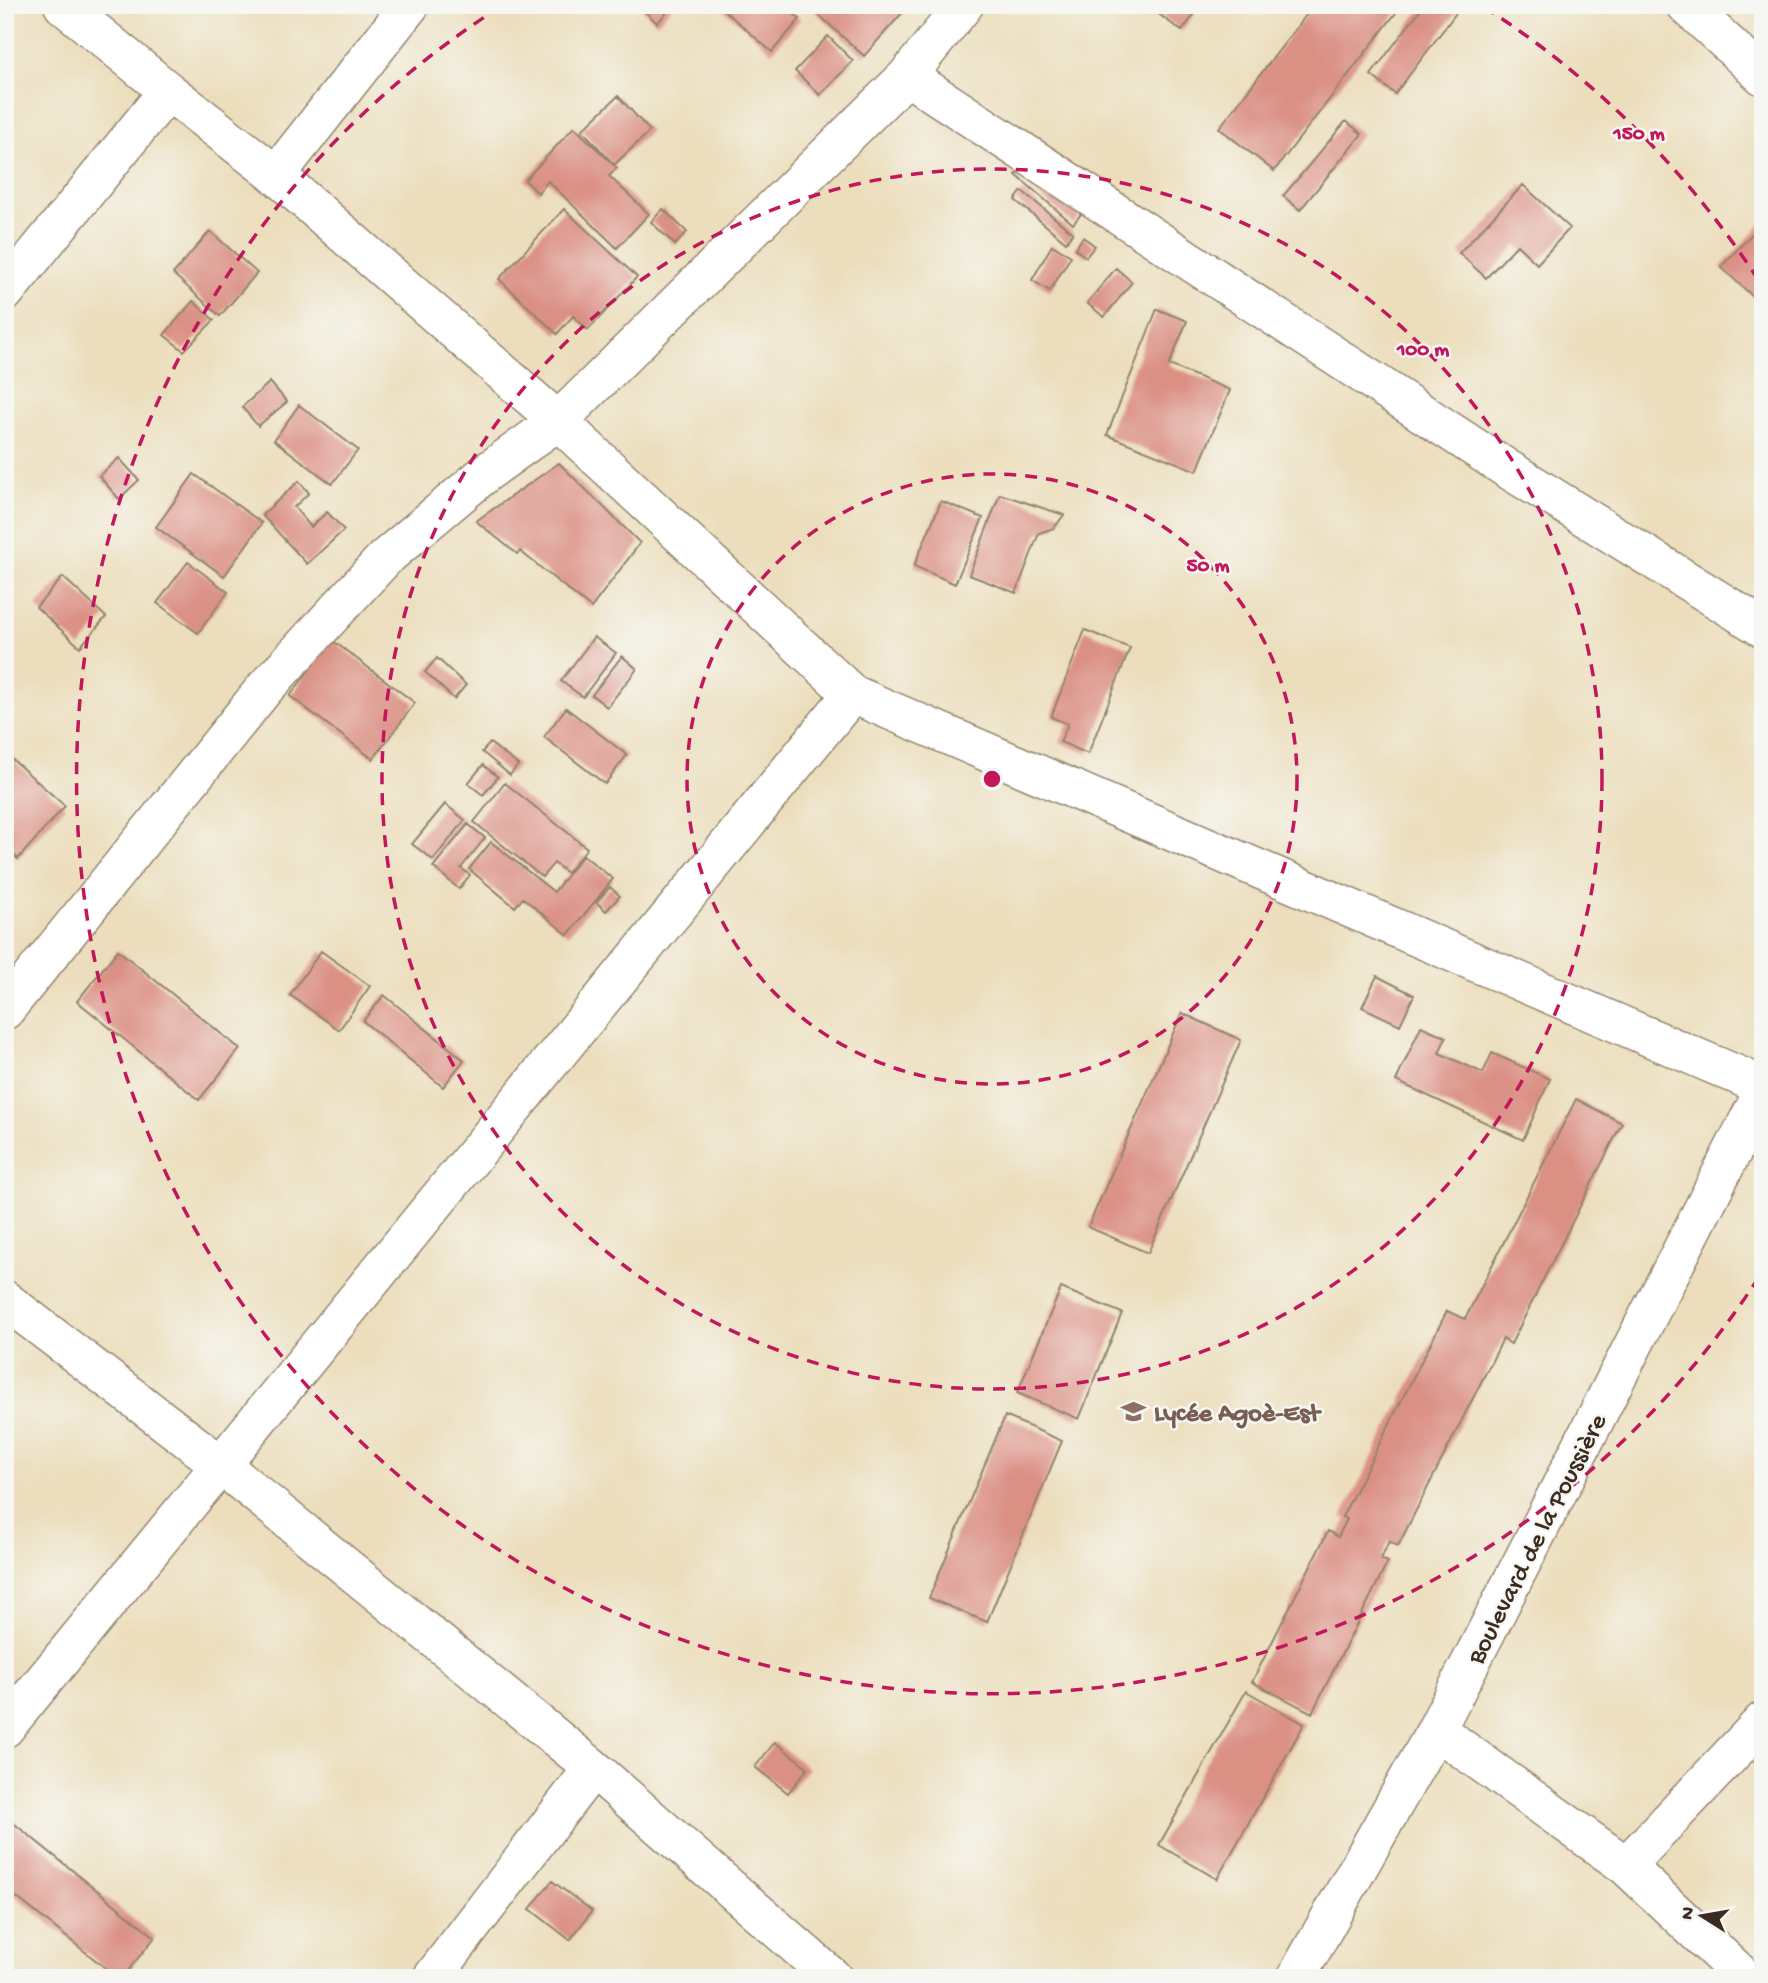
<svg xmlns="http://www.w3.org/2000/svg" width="1768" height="1983" font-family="'Gochi Hand',sans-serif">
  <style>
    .building { fill: #db9084 }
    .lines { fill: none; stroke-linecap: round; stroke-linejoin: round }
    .street-casing { stroke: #94846d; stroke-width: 41 }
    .street { stroke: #fff; stroke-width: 38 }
    .ring { fill: none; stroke: #c2185b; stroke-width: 3.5; stroke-dasharray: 12 9 }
    .labels { text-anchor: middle; stroke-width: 5; stroke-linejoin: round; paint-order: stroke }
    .education-label { font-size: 26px; font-weight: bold; fill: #785e54; stroke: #f6f6f2; text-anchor: start }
    .street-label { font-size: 26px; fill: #3b2a1e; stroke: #f6f6f2 }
    .centre { fill: #c2185b; stroke: #f6f6f2; stroke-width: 3.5 }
    .ring-label { font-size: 21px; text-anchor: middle; font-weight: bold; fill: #c2185b; stroke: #f6f6f2; stroke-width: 5; stroke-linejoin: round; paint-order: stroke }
  </style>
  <rect width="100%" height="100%" fill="#f6f6f2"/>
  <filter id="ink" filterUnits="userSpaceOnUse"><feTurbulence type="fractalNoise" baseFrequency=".0143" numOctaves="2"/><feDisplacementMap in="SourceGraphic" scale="14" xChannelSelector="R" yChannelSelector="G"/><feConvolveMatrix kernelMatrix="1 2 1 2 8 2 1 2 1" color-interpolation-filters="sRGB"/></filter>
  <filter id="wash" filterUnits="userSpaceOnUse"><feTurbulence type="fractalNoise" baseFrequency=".00686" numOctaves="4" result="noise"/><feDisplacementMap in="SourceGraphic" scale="28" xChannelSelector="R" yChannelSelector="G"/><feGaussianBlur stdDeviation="1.57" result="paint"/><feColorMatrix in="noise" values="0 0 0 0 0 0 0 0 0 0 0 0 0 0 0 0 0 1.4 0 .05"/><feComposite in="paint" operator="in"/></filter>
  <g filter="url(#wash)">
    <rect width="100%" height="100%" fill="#ecdebc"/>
    <g id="blocks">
      <!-- building -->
      <path class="building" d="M638 5H674L657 23Z
        M718 5H784L800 19 772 52Z
        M808 5H897L904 11 864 56Z
        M1156 5H1201L1182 31 1153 10Z
        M1314 5H1402L1274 171 1219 128Z
        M1424 5H1462L1395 94 1371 75Z
        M828 36 853 61 820 95 795 71Z
        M618 96 650 131 614 165 582 130Z
        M1346 121 1362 134 1300 210 1283 196Z
        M574 127 617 168 609 176 649 214 617 248 548 181 538 193 525 180Z
        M1025 165 1081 214 1073 224 1016 175Z
        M1523 185 1570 228 1537 264 1517 245 1486 278 1459 253Z
        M1022 191 1073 233 1066 242 1015 200Z
        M564 209 637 277 588 330 573 316 557 334 499 279Z
        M663 209 687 232 675 245 651 222Z
        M1763 222V306L1721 267Z
        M210 231 257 273 220 316 173 274Z
        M1083 237 1095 246 1086 257 1075 249Z
        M1052 245 1071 256 1050 291 1032 280Z
        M1116 268 1132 282 1104 317 1087 303Z
        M193 301 214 320 184 351 164 335Z
        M1157 309 1187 321 1169 365 1230 390 1197 471 1107 435Z
        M270 382 287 402 258 426 242 407Z
        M299 405 358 450 332 484 274 440Z
        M119 458 139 480 119 499 99 476Z
        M559 463 640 543 591 608 520 551 517 554 476 521Z
        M194 474 262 523 224 576 156 527Z
        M299 481 309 493 294 507 311 527 327 512 344 530 307 564 262 515Z
        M1000 494 1064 515 1054 528 1039 533 1016 593 969 575Z
        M941 501 983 518 955 584 914 566Z
        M188 562 228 592 198 633 157 603Z
        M63 577 106 617 80 647 36 607Z
        M1085 630 1130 648 1088 754 1060 742 1068 724 1051 717Z
        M594 637 616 653 583 697 561 681Z
        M332 640 415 703 373 759 290 696Z
        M622 656 637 669 607 707 592 695Z
        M437 658 466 685 454 699 425 672Z
        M566 708 627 755 605 784 544 737Z
        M490 743 518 765 510 775 482 752Z
        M5 753 65 806 18 859 5 847Z
        M483 765 498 777 483 795 468 783Z
        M505 783 587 848 567 873 554 863 542 877 474 822Z
        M445 804 465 820 433 860 412 844Z
        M468 824 485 838 461 868 470 875 459 889 433 867Z
        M491 842 554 892 583 855 613 879 568 935 523 898 515 907 469 869Z
        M610 887 620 896 606 911 596 902Z
        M118 950 240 1049 199 1100 77 1001Z
        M321 951 370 986 339 1030 290 995Z
        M1377 976 1414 995 1400 1025 1362 1007Z
        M384 995 464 1060 443 1087 363 1021Z
        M1182 1013 1241 1040 1148 1253 1088 1227Z
        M1421 1026 1446 1037 1439 1053 1483 1073 1492 1053 1550 1079 1523 1140 1396 1081Z
        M1576 1099 1622 1123 1511 1344 1503 1339 1398 1546 1389 1541 1381 1559 1388 1562 1312 1713 1252 1682 1328 1531 1338 1537 1347 1519 1342 1517 1447 1311 1465 1319Z
        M1061 1288 1122 1313 1079 1419 1017 1393Z
        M1005 1416 1062 1441 987 1622 929 1598Z
        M1246 1691 1304 1724 1217 1879 1159 1845Z
        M775 1742 808 1768 788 1793 755 1767Z
        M11 1821 155 1937 122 1978H118L5 1888V1828Z
        M552 1881 592 1911 570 1940 530 1909Z"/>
    </g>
  </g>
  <g filter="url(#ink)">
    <use href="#blocks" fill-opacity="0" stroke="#94846d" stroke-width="2"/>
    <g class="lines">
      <defs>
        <path id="street" d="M63 5 168 91 276 175 558 421 852 694 1763 1086
          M1686 5 1763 76
          M907 76 1506 468 1763 628
          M276 175 410 5
          M5 292 168 91
          M5 1010 265 688 385 558 487 472 558 421 907 76 964 5
          M5 1300 221 1465 593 1768 833 1978
          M5 1728 852 694
          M1436 1730 1626 1866 1763 1721
          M1626 1866 1745 1978
          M432 1978 593 1768
          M1296 1978 1436 1730 1763 1092"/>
      </defs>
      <!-- street casing -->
      <use href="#street" class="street-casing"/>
      <!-- street -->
      <use href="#street" class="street"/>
    </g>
  </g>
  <!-- distance rings -->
  <g class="ring">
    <circle cx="992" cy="779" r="305"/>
    <circle cx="992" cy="779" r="610"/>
    <path d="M1759 1277A915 915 0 1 1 500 7M1484 7A915 915 0 0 1 1759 281"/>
  </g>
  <!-- icons -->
  <defs>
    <symbol id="school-bare" viewBox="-9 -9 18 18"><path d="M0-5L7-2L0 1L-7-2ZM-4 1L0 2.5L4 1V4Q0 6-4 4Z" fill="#8d6e63" stroke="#f6f6f2" stroke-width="2.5" paint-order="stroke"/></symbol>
  </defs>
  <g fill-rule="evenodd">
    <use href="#school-bare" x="1116" y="1394" width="35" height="35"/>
  </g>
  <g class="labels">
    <!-- education labels -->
    <g class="education-label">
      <text x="1154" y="1420">Lycée Agoè-Est</text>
    </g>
    <!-- street labels -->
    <g class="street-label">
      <text transform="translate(1535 1538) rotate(-63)" y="9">Boulevard de la Poussière</text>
    </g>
  </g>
  <circle cx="992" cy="779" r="10" class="centre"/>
  <g class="ring-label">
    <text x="1639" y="139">150 m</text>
    <text x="1423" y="355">100 m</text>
    <text x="1208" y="571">50 m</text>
  </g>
  <!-- margin -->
  <rect width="1768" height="1983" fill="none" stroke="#f6f6f2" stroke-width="28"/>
  <!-- north arrow -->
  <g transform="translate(1702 1916) rotate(281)" stroke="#f6f6f2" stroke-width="5" paint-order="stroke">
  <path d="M0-5L12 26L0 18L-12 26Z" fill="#3b2a1e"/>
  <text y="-10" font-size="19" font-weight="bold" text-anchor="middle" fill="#3b2a1e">N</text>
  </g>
</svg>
